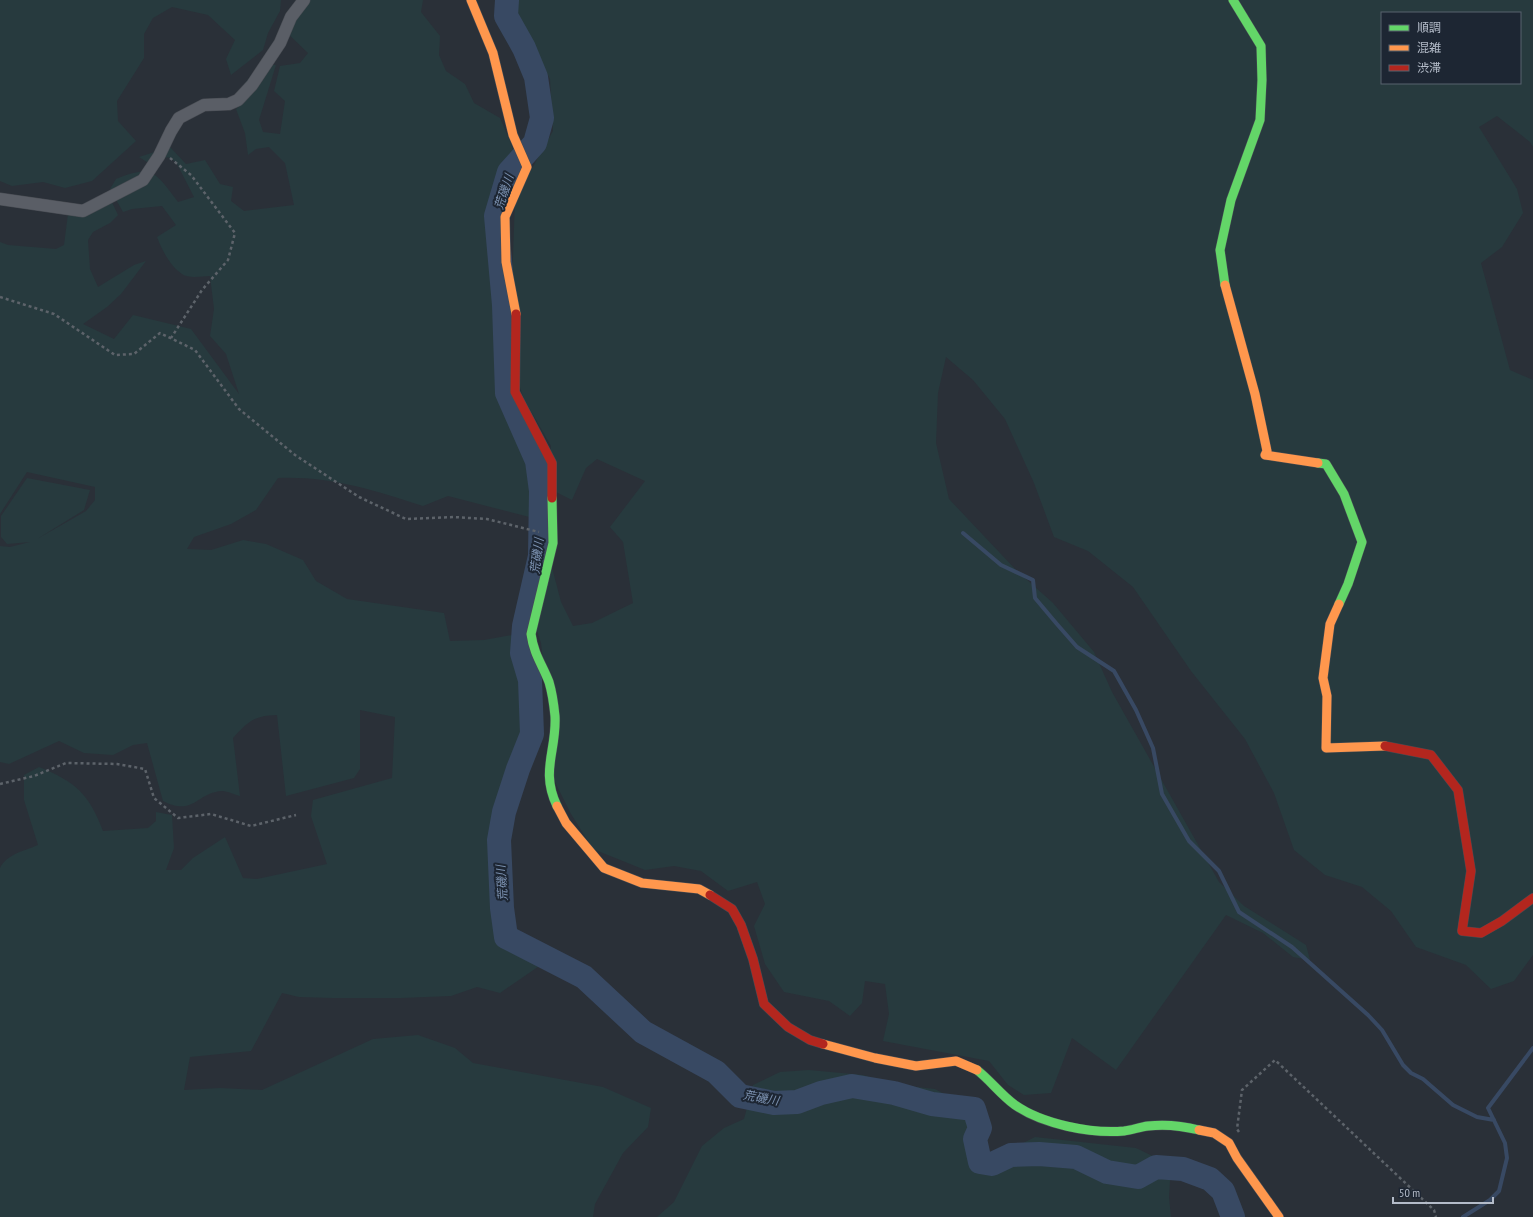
<svg xmlns="http://www.w3.org/2000/svg" width="1533" height="1217" font-family="'PT Sans Narrow','Noto Sans JP',sans-serif">
  <style>
    .green { fill: #273a3e; fill-rule: evenodd }
    .lines { fill: none; stroke-linecap: round; stroke-linejoin: round }
    .stream { stroke: #384963; stroke-width: 4 }
    .river { stroke: #384963; stroke-width: 24 }
    .street-casing { stroke: #484c53; stroke-width: 13 }
    .fast-casing { stroke: #484c53; stroke-width: 10 }
    .slow-casing { stroke: #484c53; stroke-width: 10 }
    .jam-casing { stroke: #484c53; stroke-width: 10 }
    .path { stroke: #5d636a; stroke-width: 2.5; stroke-dasharray: 3 3; stroke-linecap: butt }
    .street { stroke: #5a5e66; stroke-width: 12 }
    .fast { stroke: #63d668; stroke-width: 9 }
    .slow { stroke: #ff974d; stroke-width: 9 }
    .jam { stroke: #b3261e; stroke-width: 9 }
    .labels { text-anchor: middle; stroke-width: 4; stroke-linejoin: round; paint-order: stroke }
    .water-label { font-size: 12px; font-style: italic; fill: #7c92b1; stroke: #1d2633 }
  </style>
  <rect width="100%" height="100%" fill="#2a3038"/>
  <!-- green -->
  <path class="green" d="M0 0H281L280 11 268 33 263 50 231 75 226 59 235 40 208 15 172 7 153 18 144 34V58L117 101 118 121 136 141 92 181 65 188 43 182 12 186 0 181Z
    M298 0H423L421 12 440 36 439 55 446 71 465 84 474 103 500 118 512 146 519 172 502 196 499 276 501 339 497 391 518 423 526 450 537 519 448 496 423 506C373 490 331 476 278 478L256 510 231 524 194 537 187 549 211 550 243 540 266 544 303 560 316 581 347 599 444 613 450 641 484 640 517 634 528 651 534 684 530 706 516 749 495 803 498 820 504 840 493 874 500 892 499 926 523 938 545 962 500 993 477 987 451 996 401 998H332L299 997 282 993 251 1051 190 1057 184 1090 220 1088 262 1090 373 1039 418 1035 455 1048 473 1063 603 1087 651 1108 648 1127 623 1153 595 1204 593 1217H0V868C7 854 24 851 38 845L24 800V775L39 767C76 782 89 794 103 831L148 828 156 821V812L172 815 174 848 166 870H181L193 858 225 837 243 878 257 879 327 864 311 816 313 800 392 778 395 717 360 710V769L354 778 286 796 277 715C253 716 249 721 233 738L240 796C235 795 228 791 222 791 197 792 194 817 163 801L147 743 133 745 113 755 84 753 59 741 9 764 0 762V546L10 547 30 542 7 544 1 537V516L27 478 90 490 84 510 37 539 86 511 95 500V487L27 472 0 514V242L8 245 56 249 64 245 69 206 82 207 110 198 118 215 110 223 93 232 88 240 90 269 98 287 134 265 146 261 121 294 107 307 83 324 114 339 133 315 191 329 239 394 226 354 210 336 214 309 210 276C202 276 189 279 182 274 170 266 162 250 157 237L176 225 162 206 132 209 123 212 110 189 116 179C153 164 156 173 178 202L194 197 176 162 168 157 150 164 139 157 170 147 186 164 205 160 220 184 233 187 231 201 244 211 294 205 285 163 269 147 256 149 248 155 245 133 236 109 245 101 243 86C253 73 257 64 276 65L259 120 263 132 280 134 285 101 274 91 280 66 300 63 308 53 280 26Z
    M508 0H1533V147L1530 142 1497 116 1479 127 1517 189 1523 213 1502 247 1481 263 1510 370 1533 380V955L1514 981 1491 989 1466 965 1416 947 1391 911 1362 887 1325 875 1294 850 1274 793 1245 739 1191 671 1133 587 1088 551 1054 537 1034 483 1005 419 973 380 946 357 938 393 936 443 949 499 1017 571 1053 603 1094 652 1112 692 1219 882 1244 906 1306 945 1310 960 1293 957 1263 933 1226 915 1116 1070 1072 1038 1051 1093 1024 1095 1008 1085 989 1061 883 1041 889 1014 885 984 865 981 862 1003 850 1016 829 1001 784 992 765 964 754 926 765 904 757 882 728 891 701 871 674 866 645 870 593 849 571 814 552 776 551 696 545 678 541 643 531 612 548 552 561 602 573 626 592 623 633 603 623 542 610 527 645 481 597 459 586 468 572 500 548 488 551 446 524 399 512 365V286L515 199 553 131 550 79 518 15ZM1382 13H1520V83H1382Z
    M809 1070 863 1075 890 1084 935 1089 967 1106 968 1141 978 1153 1009 1150 1035 1137 1136 1148 1171 1165 1169 1197 1171 1217H657L674 1202 702 1146 724 1128 744 1119 753 1085 780 1072Z"/>
  <g class="lines">
    <!-- stream -->
    <path class="stream" d="M963 533 1001 565 1033 580 1035 598 1056 623 1077 647 1114 671 1136 710 1153 748 1162 794 1189 841 1219 871 1239 912 1292 947 1368 1015 1382 1030 1403 1065 1411 1073 1423 1079 1453 1105 1477 1117 1494 1120
      M1463 1217 1490 1200 1499 1191 1507 1158 1505 1143 1488 1108 1533 1048"/>
    <!-- river -->
    <path class="river" d="M507 0 506 16 524 48 536 77 542 118 535 143 509 172 496 216 504 305 507 393 537 461 541 491 540 556 524 626 522 653 530 680 532 734 518 769 504 812 499 840 502 908 506 937 584 977 643 1032 716 1072 740 1096 774 1103 797 1102 821 1093 852 1086 894 1093 932 1104 974 1109 980 1128 975 1139 980 1162 992 1164 1011 1155 1039 1154 1076 1157 1107 1172 1138 1177 1156 1167 1183 1169 1210 1179 1223 1191 1233 1217"/>
    <defs>
      <path id="street" d="M0 199 83 211 143 180 159 156 171 131 179 118 204 105 229 104 238 100 252 85 280 43 291 17 304 0"/>
      <path id="fast" d="M1225 285 1220 250 1231 200 1260 120 1262 80 1261 46 1233 0
        M1318 463 1326 464 1344 494 1362 542 1348 584 1339 604
        M552 498 553 543 531 634C534 655 542 664 549 682 552 692 554 706 555 716 557 750 540 771 557 806
        M977 1070C990 1080 1001 1095 1015 1105 1042 1124 1091 1134 1124 1131 1132 1130 1140 1127 1148 1126 1165 1124 1183 1126 1199 1130"/>
      <path id="slow" d="M471 0 493 53 513 135 527 167 505 217 506 262 516 314
        M1225 285 1255 394 1267 451 1265 455 1318 463
        M1339 604 1330 624 1323 678 1327 696 1326 748 1385 746
        M557 806 566 823 604 868 642 883 699 889 710 895
        M823 1044 875 1058 916 1066 956 1061 977 1070
        M1199 1130 1214 1133 1229 1143 1237 1158 1279 1217"/>
      <path id="jam" d="M516 314 515 392 552 463V498
        M1385 746 1431 755 1458 790 1471 871 1462 931 1481 933 1502 921 1533 898
        M710 895 732 909 741 925 753 959 764 1004 788 1027 810 1040 823 1044"/>
    </defs>
    <!-- street casing -->
    <use href="#street" class="street-casing"/>
    <!-- fast casing -->
    <use href="#fast" class="fast-casing"/>
    <!-- slow casing -->
    <use href="#slow" class="slow-casing"/>
    <!-- jam casing -->
    <use href="#jam" class="jam-casing"/>
    <!-- path -->
    <path class="path" d="M170 158 191 175 235 233 228 260 202 290 171 338
      M0 297 54 314 115 355 134 354 160 333 195 350 239 409 295 455 359 497 406 519 453 517 487 519 539 532
      M0 784 34 776 66 763 117 764 145 769 154 798 178 818 211 814 251 826 296 815
      M1239 1132 1237 1129 1242 1090 1275 1060 1434 1210 1436 1217"/>
    <!-- street -->
    <use href="#street" class="street"/>
    <!-- fast -->
    <use href="#fast" class="fast"/>
    <!-- slow -->
    <use href="#slow" class="slow"/>
    <!-- jam -->
    <use href="#jam" class="jam"/>
  </g>
  <g class="labels">
    <!-- water labels -->
    <g class="water-label">
      <text transform="translate(504 192) rotate(-72)" y="4">荒磯川</text>
      <text transform="translate(537 556) rotate(-83)" y="4">荒磯川</text>
      <text transform="translate(502 883) rotate(-94)" y="4">荒磯川</text>
      <text transform="translate(761 1098) rotate(10)" y="4">荒磯川</text>
    </g>
  </g>
  <!-- legend -->
  <rect x="1381" y="12" width="140" height="72" fill="#1d2633" stroke="#59626f"/>
  <rect x="1389" y="25" width="20" height="6" fill="#63d668" stroke="#59626f"/>
  <text x="1417" y="32" font-size="12" fill="#b4bcc9">順調</text>
  <rect x="1389" y="45" width="20" height="6" fill="#ff974d" stroke="#59626f"/>
  <text x="1417" y="52" font-size="12" fill="#b4bcc9">混雑</text>
  <rect x="1389" y="65" width="20" height="6" fill="#b3261e" stroke="#59626f"/>
  <text x="1417" y="72" font-size="12" fill="#b4bcc9">渋滞</text>
  <!-- scale -->
  <path d="M1393 1197v6h100v-6" fill="none" stroke="#b4bcc9" stroke-width="2"/>
  <text x="1399" y="1197" font-size="12" fill="#b4bcc9" stroke="#1d2633" stroke-width="3" paint-order="stroke">50 m</text>
</svg>
